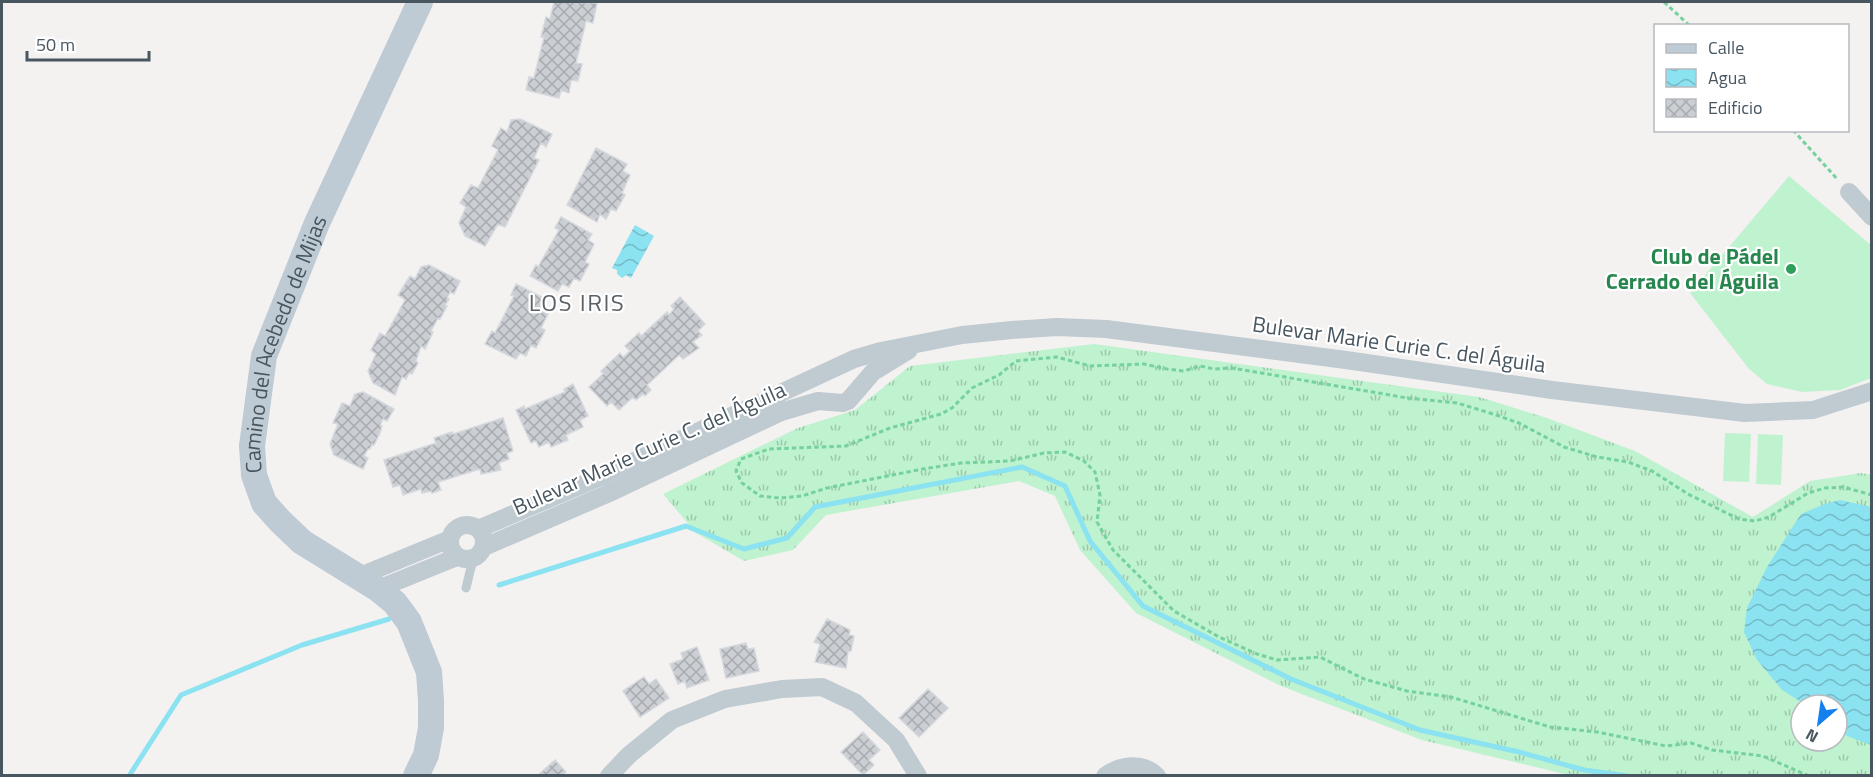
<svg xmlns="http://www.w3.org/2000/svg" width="1873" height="777" font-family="'Titillium Web',sans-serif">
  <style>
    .grass { fill: url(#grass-tufts); fill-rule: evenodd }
    .garden { fill: #bff2cf }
    .water { fill: url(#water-waves) }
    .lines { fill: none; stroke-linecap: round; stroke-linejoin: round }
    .stream { stroke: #8be2f0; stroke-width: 5 }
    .building { fill: url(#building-cross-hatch); stroke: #d5d8dd; stroke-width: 1.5 }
    .path { stroke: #75d19d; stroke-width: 3; stroke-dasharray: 4.5 3; stroke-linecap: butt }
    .lane { stroke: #bfcad1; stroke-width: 9 }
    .street { stroke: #bfcad1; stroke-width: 18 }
    .secondary { stroke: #becbd5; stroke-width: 26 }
    .leisure-dot { fill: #2e9e5b; stroke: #fff; stroke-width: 2 }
    .labels { text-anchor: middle; stroke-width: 4.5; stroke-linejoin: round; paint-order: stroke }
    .leisure-label { font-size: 22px; font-weight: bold; fill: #27864d; stroke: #fff; text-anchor: end }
    .street-label { font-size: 22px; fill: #485660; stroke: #fff }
    .neighbourhood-label { font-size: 24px; letter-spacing: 1.5px; fill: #5d6267; stroke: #fff }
  </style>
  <defs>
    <pattern id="grass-tufts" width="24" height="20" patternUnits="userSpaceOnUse" patternTransform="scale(1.5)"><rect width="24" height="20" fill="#bff2cf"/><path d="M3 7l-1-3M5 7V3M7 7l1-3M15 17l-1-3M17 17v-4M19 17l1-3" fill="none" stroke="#9dc7ab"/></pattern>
    <pattern id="water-waves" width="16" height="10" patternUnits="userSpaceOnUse" patternTransform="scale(1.5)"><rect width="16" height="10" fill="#8be2f0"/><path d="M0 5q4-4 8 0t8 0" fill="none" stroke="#74bac6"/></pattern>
    <pattern id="building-cross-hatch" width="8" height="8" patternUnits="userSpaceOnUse" patternTransform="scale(1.5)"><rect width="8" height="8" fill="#cbcfd4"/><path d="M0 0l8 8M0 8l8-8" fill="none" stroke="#a7abaf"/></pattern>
  </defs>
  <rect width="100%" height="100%" fill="#f4f1f1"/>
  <!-- grass -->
  <path class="grass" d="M1094 344 1479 397 1547 418 1635 451 1753 517 1810 481 1861 473 1872 475 1871 775H1569L1422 740 1281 686 1136 613 1080 550 1055 496 1019 481 826 515 793 550 744 561 696 533 663 494 798 428 855 410 910 366ZM1801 705H1837V741H1801Z"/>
  <!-- garden -->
  <path class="garden" d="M1789 176 1871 245V378L1840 390 1802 392 1767 384 1749 369 1690 293Z
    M1725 433 1751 434 1749 482 1723 481Z
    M1758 434 1783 435 1781 485 1756 484Z"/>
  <!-- water -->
  <path class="water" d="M635 225 654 236 631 278 626 275 622 278 617 274V270L612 268Z
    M1840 500 1871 507V745L1847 736 1837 727V705H1806L1782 690 1757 660 1744 632 1747 608 1767 567 1801 514 1825 504Z"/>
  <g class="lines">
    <!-- stream -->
    <path class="stream" d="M499 585 686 526 744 549 787 538 815 507 1022 467 1065 486 1090 541 1143 606 1291 679 1420 730 1519 752 1584 770 1628 776
      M129 776 181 695 302 645 389 619"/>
  </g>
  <!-- building -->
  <path class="building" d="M554 2 597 3 593 23 586 21 576 63 582 64 578 81 571 80 569 93 561 90 559 98 526 90 529 77 534 78 544 37H541L546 17 550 19Z
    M520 119 552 134 546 147 541 143 534 158 539 160 505 227 498 224 485 246 465 236 459 223 466 207 460 203 471 185 478 188 498 150 492 146 501 128 507 132 511 120Z
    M596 148 627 164 623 171 630 175 622 193 625 195 616 211 611 209 606 219 600 214 597 222 567 205Z
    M561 217 592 234 588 240 594 244 585 262 589 264 580 281 574 278 569 287 562 284 558 291 530 276 536 265 538 267 559 230 555 228Z
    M429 265 460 281 454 294 450 292 447 298 449 299 445 305 447 306 440 319 438 318 431 331 433 332 425 349 421 346 416 361 418 363 412 374 409 373 406 379 402 377 395 395 373 383 368 371 376 354 371 350 380 333 385 336 405 300 398 295 410 276 415 279 421 267Z
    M516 284 546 299 542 308 549 312 541 328 545 330 536 348 531 345 526 356 520 353 516 359 485 344 492 331 495 333 514 296 511 295Z
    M680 297 705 324 698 331 702 335 693 342 699 348 683 359 679 355 647 385 651 390 645 396 643 394 636 400 633 397 619 410 611 402 607 406 589 387 603 374 601 371 620 353 623 357 630 351 625 346 639 333 641 336 667 312 669 315 674 309 671 306Z
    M573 384 588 416 580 420 583 427 566 435 568 440 551 447 549 442 539 447 536 441 531 443 516 410 524 406 525 409 565 392 564 389Z
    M363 392 394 409 387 421 383 419 380 425 382 426 380 433 374 445 372 444 370 449H368L364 456 368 458 363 469 334 455 330 444 338 424 333 423 342 403 350 406 355 394Z
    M503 418 513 451 507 453 509 459 499 463 501 470 481 474 480 469 438 482 441 490 432 493 431 491 422 493 421 489 403 495 400 485 393 487 384 460 436 443 434 438 452 432 453 434Z
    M827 619 850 630 849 635 854 636 851 651H848L846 668 815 662 820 644 814 642Z
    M746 643 748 649 754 648 759 671 726 678 720 649Z
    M697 647 709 680 687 688 685 681 678 684 670 664 683 659 681 653Z
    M644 677 649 684 656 679 669 698 640 717 623 691Z
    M928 689 948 708 919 737 899 718Z
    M863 732 880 750 869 760 874 765 863 775 841 752Z
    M555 760 566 772 561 776H537Z"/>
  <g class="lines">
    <!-- path -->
    <path class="path" d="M1664 2 1690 26
      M1793 130 1838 180
      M1809 776 1763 756 1712 750 1691 743 1666 746 1597 732 1550 727 1451 697 1407 691 1364 679 1320 657 1277 660 1257 654 1219 637 1174 611 1113 550 1097 522 1100 495 1095 472 1084 461 1065 452 1044 453 1010 461 961 463 923 469 827 488 802 496 780 498 760 496 742 483 736 471 741 459 769 449 846 446 890 428 941 414 952 408 972 388 999 375 1016 361 1057 357 1090 366 1144 364 1167 369 1184 371 1200 366 1214 369 1232 368 1407 398 1457 403 1490 413 1519 423 1564 447 1597 457 1628 462 1652 471 1688 494 1739 519 1755 521 1769 517 1808 493 1825 488 1843 487 1872 495"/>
    <!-- lane -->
    <path class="lane" d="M466 588 473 559"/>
    <!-- street -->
    <path class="street" d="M1849 192 1872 217
      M450 542a17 17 0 1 1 34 0a17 17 0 1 1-34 0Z
      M478 529 598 478 854 359 881 351 962 335 1012 330 1057 327 1106 329 1346 360 1552 390 1745 413 1813 410 1872 391
      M484 547 607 494 781 412 818 401 843 403 848 401 873 372 909 350
      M360 576 450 539
      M378 589 457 557
      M609 776 629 755 672 720 725 699 782 689 822 687 856 703 896 740 918 776
      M1105 776C1120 765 1142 761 1157 776"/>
    <!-- secondary -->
    <path class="secondary" id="s1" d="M416 776 426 755 431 728V701L429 672 409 622 395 603 378 589 302 542 280 521 264 503 254 475 252 446 264 356 317 223 420 2"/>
  </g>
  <!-- markers -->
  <circle class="leisure-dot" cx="1791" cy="269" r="6"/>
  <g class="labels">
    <!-- leisure labels -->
    <g class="leisure-label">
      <text x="1779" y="264">Club de Pádel<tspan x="1779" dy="25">Cerrado del Águila</tspan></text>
    </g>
    <!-- street labels -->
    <g class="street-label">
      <text transform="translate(1399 344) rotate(8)" y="8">Bulevar Marie Curie C. del Águila</text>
      <text dy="8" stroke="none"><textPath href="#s1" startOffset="516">Camino del Acebedo de Mijas</textPath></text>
      <text transform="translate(649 448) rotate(-24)" y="8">Bulevar Marie Curie C. del Águila</text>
    </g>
    <!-- neighbourhood labels -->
    <g class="neighbourhood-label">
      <text x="577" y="311">LOS IRIS</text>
    </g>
  </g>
  <!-- border -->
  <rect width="1873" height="777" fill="none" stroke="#485660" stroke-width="6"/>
  <!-- legend -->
  <rect x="1654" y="24" width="195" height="108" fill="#ffffff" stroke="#b6bbbf" stroke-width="1.5"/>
  <rect x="1666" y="44" width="30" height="9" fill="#becbd5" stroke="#b6bbbf" stroke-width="1.5"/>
  <text x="1708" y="54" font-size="18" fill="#485660">Calle</text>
  <rect x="1666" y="69" width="30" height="18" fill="url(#water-waves)" stroke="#b6bbbf" stroke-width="1.5"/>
  <text x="1708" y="84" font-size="18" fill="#485660">Agua</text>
  <rect x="1666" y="99" width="30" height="18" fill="url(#building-cross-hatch)" stroke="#b6bbbf" stroke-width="1.5"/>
  <text x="1708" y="114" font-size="18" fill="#485660">Edificio</text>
  <!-- north arrow -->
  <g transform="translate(1819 723) rotate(209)"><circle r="28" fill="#ffffff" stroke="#b6bbbf" stroke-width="1.5"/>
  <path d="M0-4.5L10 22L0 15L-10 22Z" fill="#1281ed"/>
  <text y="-9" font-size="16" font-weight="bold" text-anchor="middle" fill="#485660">N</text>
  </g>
  <!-- scale -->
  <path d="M27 51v9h122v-9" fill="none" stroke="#485660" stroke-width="3"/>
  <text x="36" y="51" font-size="18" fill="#485660" stroke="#ffffff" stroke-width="4.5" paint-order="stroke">50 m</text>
</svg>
